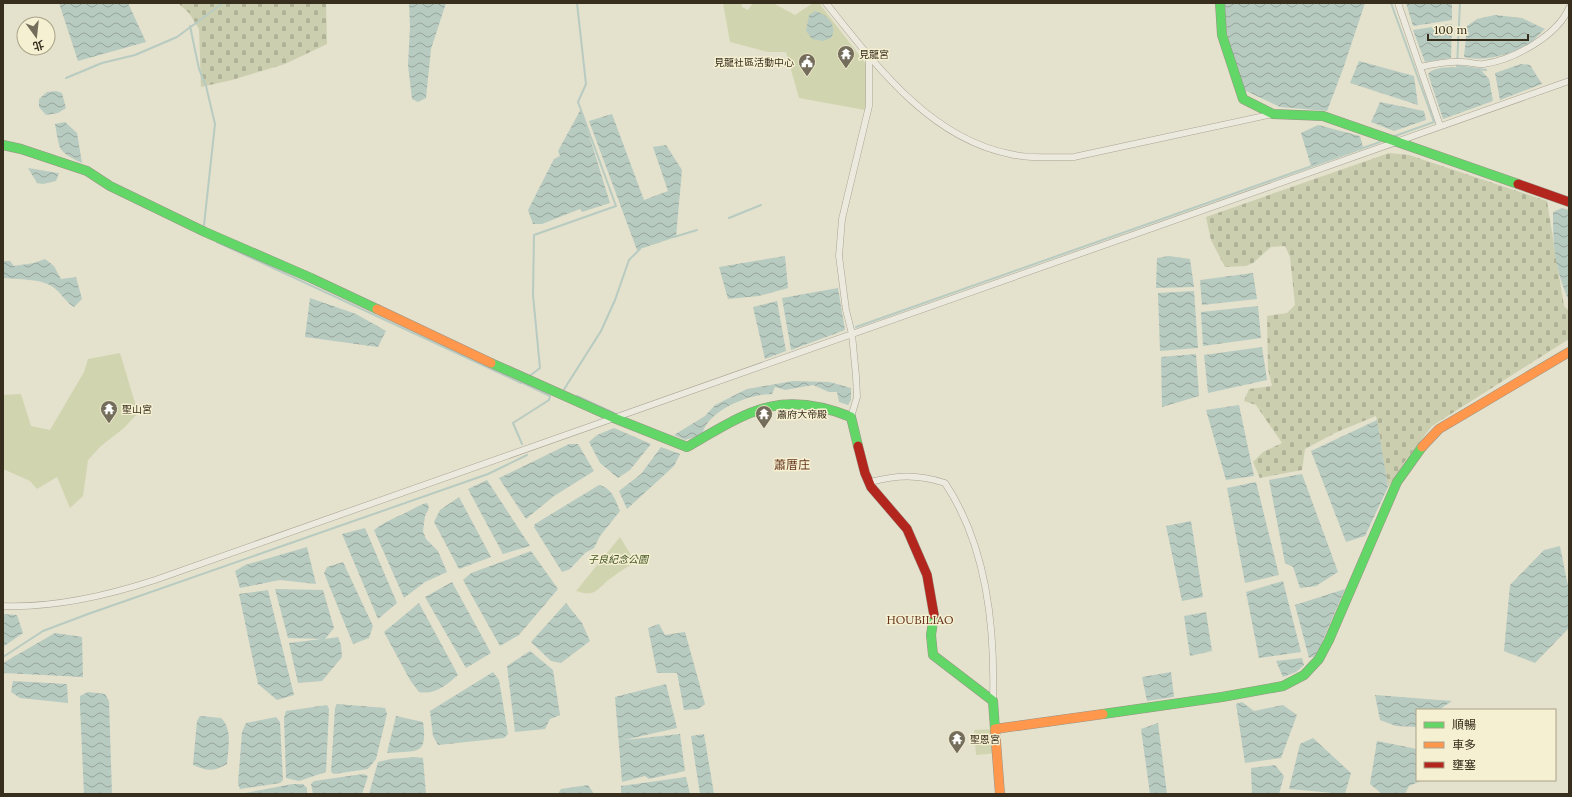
<svg xmlns="http://www.w3.org/2000/svg" width="1572" height="797" font-family="Lora,'Noto Sans TC',serif">
  <style>
    .cemetery { fill: url(#cemetery-stones) }
    .green { fill: #d0d5af }
    .water { fill: url(#water-waves) }
    .lines { fill: none; stroke-linecap: round; stroke-linejoin: round }
    .stream { stroke: #b8cbc1; stroke-width: 2 }
    .street-casing { stroke: #a9a495; stroke-width: 7 }
    .fast-casing { stroke: #999486; stroke-width: 10 }
    .slow-casing { stroke: #999486; stroke-width: 10 }
    .jam-casing { stroke: #999486; stroke-width: 10 }
    .street { stroke: #eceade; stroke-width: 6 }
    .fast { stroke: #63d668; stroke-width: 9 }
    .slow { stroke: #ff974d; stroke-width: 9 }
    .jam { stroke: #b3261e; stroke-width: 9 }
    .labels { text-anchor: middle; stroke-width: 3; stroke-linejoin: round; paint-order: stroke }
    .poi-label { font-size: 10px; fill: #382e1e; stroke: #f6f0d2; text-anchor: start }
    .park-label { font-size: 10px; font-style: italic; fill: #425524; stroke: #f6f0d2 }
    .quarter-label { font-size: 12px; fill: #65351d; stroke: #f6f0d2 }
  </style>
  <defs>
    <pattern id="cemetery-stones" width="16" height="16" patternUnits="userSpaceOnUse"><rect width="16" height="16" fill="#cbcfaf"/><path d="M2 7V4a2 2 0 0 1 4 0v3zM10 15v-3a2 2 0 0 1 4 0v3z" fill="#afb296"/></pattern>
    <pattern id="water-waves" width="16" height="10" patternUnits="userSpaceOnUse"><rect width="16" height="10" fill="#b8cbc1"/><path d="M0 5q4-4 8 0t8 0" fill="none" stroke="#97a59c"/></pattern>
  </defs>
  <rect width="100%" height="100%" fill="#e4e1cd"/>
  <!-- cemetery -->
  <path class="cemetery" d="M178 3H326L327 44 285 64 232 80 201 87 199 29 189 13Z
    M1389 153 1409 155 1547 201 1564 306 1569 311V339L1432 426 1405 461 1388 487 1376 416 1337 432 1305 449 1302 470 1260 478 1253 462 1263 452 1282 443 1256 405 1244 401 1249 389 1272 386 1268 369 1267 316 1287 313 1295 305 1290 257 1285 246 1271 247 1253 263 1246 266 1225 267 1211 240 1206 217Z"/>
  <!-- green -->
  <path class="green" d="M723 3H741L742 7 748 10 753 3H773L795 15 813 3H819L869 68 865 110 799 98 786 52H768L730 42Z
    M120 353 138 413 124 428 101 446 88 460 83 496 70 508 57 477 37 489 30 481 3 469V395L21 394 31 426 50 430 84 372 88 359Z
    M620 537 635 562C627 567 619 572 611 578 597 588 597 598 576 591Z
    M995 729 997 753 976 755 974 730Z"/>
  <!-- water -->
  <path class="water" d="M59 3H128L146 42 78 61Z
    M409 3H446L431 49 426 98 418 102 412 99 408 65 410 27Z
    M1223 3H1365L1343 69 1327 111 1280 107 1244 90 1229 46Z
    M1406 3H1452V20L1413 26Z
    M815 11C828 15 838 25 831 38L823 41 812 39 806 31 809 15Z
    M1495 15 1522 18 1545 29C1539 34 1533 42 1526 46 1508 55 1484 62 1464 57L1467 26 1477 19Z
    M1452 24 1451 58 1425 62 1413 30Z
    M1359 61 1414 76 1418 105 1350 83Z
    M1521 64 1530 65 1542 84 1500 100 1495 73Z
    M1465 67 1480 69 1489 79 1493 101 1443 119 1428 74C1435 65 1455 68 1465 67Z
    M56 91 62 93 66 108 58 113 46 115 39 107V99L47 92Z
    M1380 102 1424 111 1426 120 1394 131 1371 122Z
    M581 109 610 203 582 212 580 209 542 224H533L528 210 554 159 560 156 558 151Z
    M612 114 644 200 668 191 653 147 666 145 682 170 676 237 637 250 589 121Z
    M65 122 77 133 82 163C57 151 60 151 55 124Z
    M1318 125 1360 136 1363 147 1311 166 1301 133Z
    M28 168 58 173H59L56 181 43 184 37 183Z
    M1562 208 1569 210V301C1555 270 1553 246 1553 212Z
    M785 256 788 288 759 296 728 299 719 267Z
    M1169 256 1190 259 1194 287 1156 288 1157 258Z
    M45 259 54 266 61 279 76 277 82 299 74 307C65 302 62 293 53 287 40 278 18 280 3 278V261H10L14 266 34 263Z
    M1253 273 1257 299 1202 305 1200 280Z
    M838 288 845 330 791 350 782 298Z
    M1194 291 1198 348 1160 351 1158 293Z
    M310 298 356 314 386 331 378 347 305 337Z
    M777 301 786 351 765 359 753 307Z
    M1258 306 1261 338 1203 346 1201 312Z
    M1262 347 1267 380 1208 393 1204 355Z
    M1196 354 1199 396 1162 407 1161 357Z
    M793 381 829 382 851 388V400L848 405 839 402 837 392H829L813 385 785 390 775 387 772 394C748 394 707 411 702 435L685 440 674 435 705 416 715 405 747 389Z
    M1239 405 1254 476 1226 480 1206 410Z
    M1377 420 1388 487 1365 536 1346 542 1311 451Z
    M614 428 651 444 630 470 618 478 600 463 589 442 597 435Z
    M569 444H578L594 471 554 496 526 519 499 478Z
    M661 447 680 454 674 466 627 509 619 491 641 474Z
    M1302 474 1338 572 1316 586 1300 588 1293 567 1285 563 1269 480Z
    M487 480 530 546 503 554 468 489Z
    M1256 482 1279 575 1245 583 1227 488Z
    M599 485C612 488 615 499 620 511L600 536 594 548 585 553 570 569 562 572 534 527 535 524Z
    M459 497 491 557 459 569 434 522 440 510Z
    M427 503 429 508 425 516 423 531 426 539 438 551 447 572 425 582 404 598 374 530C386 521 391 520 403 514 412 510 418 505 427 503Z
    M1191 521 1203 597 1182 601 1166 526Z
    M365 528 397 603 378 619 342 534Z
    M1560 546 1569 591V628L1535 663 1504 651 1510 585 1544 550Z
    M307 547 316 584 280 580 240 588 235 571 245 565Z
    M531 551 558 589 519 635 500 646 463 580 471 573Z
    M343 562 373 626 369 638 353 644 324 573 327 567Z
    M1283 581 1301 652 1259 658 1246 592Z
    M452 582 491 653 466 668 425 597Z
    M275 589 323 590 334 628 325 639 338 637 341 645 342 657 322 681 298 683 289 643 321 639 288 638Z
    M1345 589 1316 656 1309 658 1295 605Z
    M268 590 294 695 277 700 258 684 239 594Z
    M419 603 458 675C446 685 436 695 419 692L410 680 384 632Z
    M566 603 582 623 590 641 561 663 551 661 531 642Z
    M1206 612 1212 651 1190 656 1184 616Z
    M3 614 17 615 23 633 3 647Z
    M659 624 665 635 685 632 705 704 698 709 684 710 677 673H657L648 628Z
    M55 633 82 637 83 677 3 673V663Z
    M530 651 553 670 560 715 550 719 545 729 515 732 507 666Z
    M1302 658 1304 665 1296 672 1283 677 1276 661Z
    M493 672 499 680 508 734 504 738 438 745 433 736 430 711Z
    M1171 672 1174 697 1147 701 1142 677Z
    M13 681 67 684 68 703 20 698 11 692Z
    M666 684 677 728 624 740 680 734 685 771 649 779 645 776 622 782 615 697Z
    M88 692 105 694 109 701 112 794H84L80 707V696Z
    M1375 695 1452 701 1439 710H1417V727L1396 726 1380 720Z
    M1242 702 1254 711 1283 705 1297 715 1281 758 1245 763 1236 704Z
    M337 704 385 708 387 714 376 759 368 769 334 774 331 772 335 708Z
    M327 705 329 709 326 772 299 781 286 778 284 718 286 711Z
    M200 716 221 718C233 729 228 749 227 764 213 772 207 771 193 765L197 721Z
    M396 716 423 722C428 757 416 750 387 753Z
    M276 717 280 722 283 780 280 783 240 789 238 784 242 732 246 723Z
    M1158 723 1167 794H1150L1141 729Z
    M704 734 714 794H700L691 736Z
    M1313 738 1351 773 1345 794 1289 789 1300 744Z
    M1377 741 1417 749V780H1423L1409 786 1405 794H1382L1370 784Z
    M415 757 423 758 426 794H369L378 762 391 759Z
    M1275 765 1284 776 1279 794H1252L1251 768Z
    M363 774 368 776 362 794H313L311 784 314 781Z
    M686 777 690 794H621V786Z
    M293 784H303L307 788V794H240Z
    M588 785 594 794H558L561 789Z"/>
  <g class="lines">
    <!-- stream -->
    <path class="stream" d="M1391 3 1434 122 1395 136
      M1460 3 1457 66 1486 70
      M190 26 199 69 206 86 215 124 204 225
      M66 78 102 63 135 55 177 37 223 3
      M729 218 761 205
      M674 237 697 230
      M217 242 521 383
      M856 327 1380 142
      M531 375 540 368 533 295 534 235 616 206 578 102 586 84 577 3
      M521 382 550 396 549 400 513 423 522 444
      M563 391 601 331 615 300 629 260 640 249
      M577 396 614 413
      M3 657 43 631 88 614 488 474 527 455"/>
    <defs>
      <path id="street" d="M826 3C875 64 929 138 1010 154 1031 159 1053 157 1074 157L1273 114
        M1398 3 1440 126
        M1420 67C1434 64 1449 61 1463 62 1470 62 1477 65 1484 64 1513 60 1557 36 1569 8
        M851 417 857 397 856 376 852 334 846 310 839 256 842 219 869 106V57
        M870 482C898 475 917 474 945 483 987 546 995 627 993 701
        M3 606C55 608 106 596 155 580L1569 81"/>
      <path id="fast" d="M1220 3 1222 35 1243 99 1273 114 1323 116 1518 184
        M3 145 21 149 87 171 110 186 205 232 311 278 377 309
        M491 363 614 418 687 447C748 412 779 388 851 417L858 446
        M934 615 931 635 933 655 993 701 995 729
        M1103 714 1222 697 1283 686 1304 675 1319 659 1329 640 1397 482 1422 447"/>
      <path id="slow" d="M377 309 491 363
        M1422 447 1439 429 1569 352
        M1000 794 995 729 1103 714"/>
      <path id="jam" d="M1518 184 1569 202
        M858 446 865 473 871 487 907 529 927 575 934 615"/>
    </defs>
    <!-- street casing -->
    <use href="#street" class="street-casing"/>
    <!-- fast casing -->
    <use href="#fast" class="fast-casing"/>
    <!-- slow casing -->
    <use href="#slow" class="slow-casing"/>
    <!-- jam casing -->
    <use href="#jam" class="jam-casing"/>
    <!-- street -->
    <use href="#street" class="street"/>
    <!-- fast -->
    <use href="#fast" class="fast"/>
    <!-- slow -->
    <use href="#slow" class="slow"/>
    <!-- jam -->
    <use href="#jam" class="jam"/>
  </g>
  <!-- icons -->
  <defs>
    <symbol id="temple-pin" viewBox="-11 -11 22 30"><path d="M0 17L-7.5 6A9.5 9.5 0 1 1 7.5 6Z" fill="#746d5b" stroke="#f6f0d2"/><path d="M0-6L5-2H3V0L6.5 2.5H4V6H1.5V3h-3V6H-4V2.5H-6.5L-3 0V-2H-5Z" fill="#fff"/></symbol>
    <symbol id="civic-pin" viewBox="-11 -11 22 30"><path d="M0 17L-7.5 6A9.5 9.5 0 1 1 7.5 6Z" fill="#746d5b" stroke="#f6f0d2"/><path d="M-.6-6.5H3V-4.5H.6V-3L4-1V1h2V6H-6V1h2V-1L-.6-3ZM-1.2 2.5V6h2.4V2.5Z" fill="#fff"/></symbol>
  </defs>
  <g fill-rule="evenodd">
    <use href="#temple-pin" x="836" y="44" width="20" height="27"/>
    <use href="#civic-pin" x="797" y="52" width="20" height="27"/>
    <use href="#temple-pin" x="99" y="399" width="20" height="27"/>
    <use href="#temple-pin" x="754" y="404" width="20" height="27"/>
    <use href="#temple-pin" x="947" y="729" width="20" height="27"/>
  </g>
  <g class="labels">
    <!-- poi labels -->
    <g class="poi-label">
      <text x="859" y="58">見龍宮</text>
      <text x="794" y="66" text-anchor="end">見龍社區活動中心</text>
      <text x="122" y="413">聖山宮</text>
      <text x="777" y="418">蕭府大帝殿</text>
      <text x="970" y="743">聖恩宮</text>
    </g>
    <!-- park labels -->
    <g class="park-label">
      <text x="618" y="563">子良紀念公園</text>
    </g>
    <!-- quarter labels -->
    <g class="quarter-label">
      <text x="792" y="469">蕭厝庄</text>
      <text x="920" y="624">HOUBILIAO</text>
    </g>
  </g>
  <!-- border -->
  <rect width="1572" height="797" fill="none" stroke="#382e1e" stroke-width="8"/>
  <!-- legend -->
  <rect x="1416" y="709" width="140" height="72" fill="#f6f0d2" stroke="#aaa28a"/>
  <rect x="1424" y="722" width="20" height="6" fill="#63d668" stroke="#aaa28a"/>
  <text x="1452" y="729" font-size="12" fill="#382e1e">順暢</text>
  <rect x="1424" y="742" width="20" height="6" fill="#ff974d" stroke="#aaa28a"/>
  <text x="1452" y="749" font-size="12" fill="#382e1e">車多</text>
  <rect x="1424" y="762" width="20" height="6" fill="#b3261e" stroke="#aaa28a"/>
  <text x="1452" y="769" font-size="12" fill="#382e1e">壅塞</text>
  <!-- north arrow -->
  <g transform="translate(36 36) rotate(165)"><circle r="19" fill="#f6f0d2" stroke="#aaa28a"/>
  <path d="M0-3L7 15L0 10L-7 15Z" fill="#746d5b"/>
  <text y="-6" font-size="11" font-weight="bold" text-anchor="middle" fill="#382e1e">北</text>
  </g>
  <!-- scale -->
  <path d="M1428 34v6h100v-6" fill="none" stroke="#382e1e" stroke-width="2"/>
  <text x="1434" y="34" font-size="12" fill="#382e1e" stroke="#f6f0d2" stroke-width="3" paint-order="stroke">100 m</text>
</svg>
